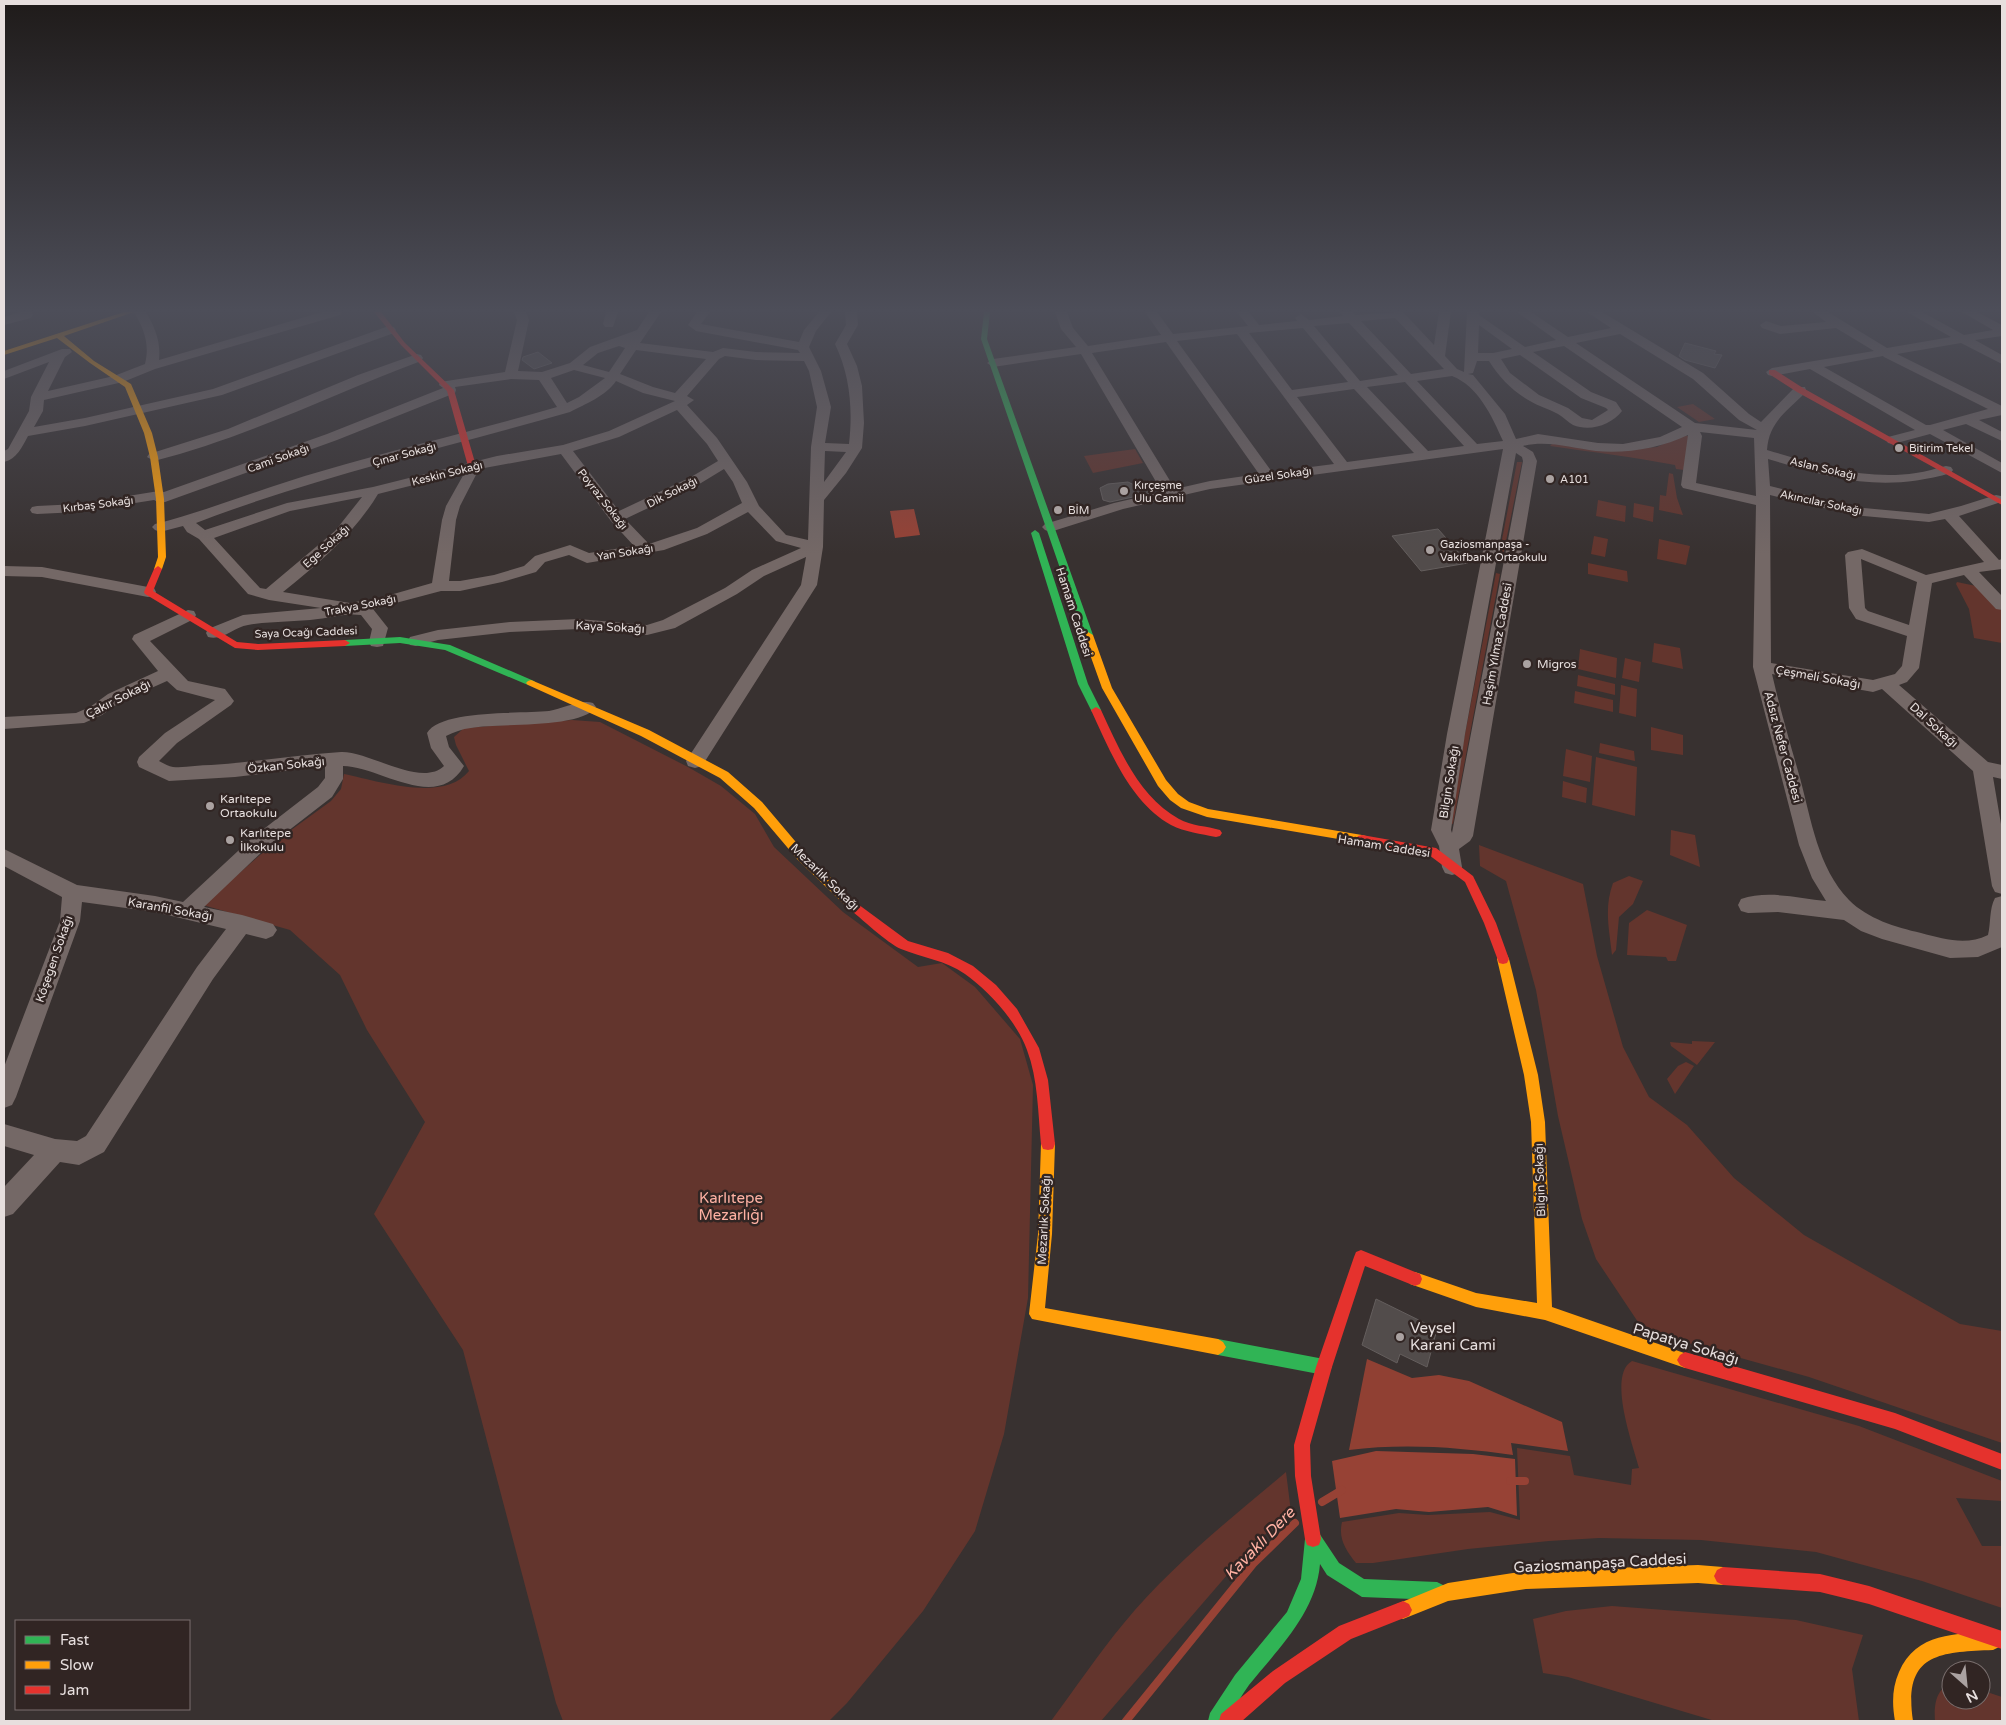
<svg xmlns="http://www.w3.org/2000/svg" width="2006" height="1725" font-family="'Varela Round',sans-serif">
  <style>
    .green { fill: #63352d }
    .forest { fill: #904033 }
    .water { fill: #974235 }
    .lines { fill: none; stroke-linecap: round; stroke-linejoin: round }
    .stream { stroke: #974235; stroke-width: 8 }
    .building { fill: #524c4b; stroke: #645e5d }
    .street { fill: #746866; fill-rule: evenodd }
    .fast { fill: #30b455; fill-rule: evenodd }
    .slow { fill: #ff9f0a; fill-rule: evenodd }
    .jam { fill: #e5322d; fill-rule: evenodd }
    .poi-dot { fill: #aaa2a1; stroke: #312523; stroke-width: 2 }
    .labels { text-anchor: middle; stroke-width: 5; stroke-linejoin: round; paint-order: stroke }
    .far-poi-label { font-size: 11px; fill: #e7dfde; stroke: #312523; text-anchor: start }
    .far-street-label { font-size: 11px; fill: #e7dfde; stroke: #312523 }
    .street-label { font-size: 12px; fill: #e7dfde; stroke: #312523 }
    .poi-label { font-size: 12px; fill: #e7dfde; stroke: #312523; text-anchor: start }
    .near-park-label { font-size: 15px; fill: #feb1a3; stroke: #312523 }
    .near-poi-label { font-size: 15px; fill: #e7dfde; stroke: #312523; text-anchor: start }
    .near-street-label { font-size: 15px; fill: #e7dfde; stroke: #312523 }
    .near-water-label { font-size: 16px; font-style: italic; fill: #ffb1a3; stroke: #312523 }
  </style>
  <rect width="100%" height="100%" fill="#383130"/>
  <!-- green -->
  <path class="green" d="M1693 404 1715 419 1699 422 1677 407Z
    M1680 436H1689L1684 470 1676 469 1675 465C1633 457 1592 452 1550 446L1554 442 1635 449 1657 447Z
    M1135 449 1143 463 1093 473 1084 456Z
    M1517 462H1522L1502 561 1498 560Z
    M1669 473 1673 474 1677 498 1683 515 1659 510 1660 495 1666 496Z
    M1598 500 1626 506 1625 522 1596 516Z
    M1634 503 1654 507 1653 522 1633 517Z
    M1594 536 1608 539 1605 557 1591 554Z
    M1659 539 1690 546 1686 565 1657 559Z
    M1588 563 1627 571 1628 582 1588 574Z
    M1496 573 1500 574 1453 824 1448 822Z
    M1957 582 1976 586 2002 611V643L1974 638 1969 609 1956 584Z
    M1654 643 1680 648 1683 669 1652 662Z
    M1580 649 1617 658 1616 678 1578 669Z
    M1625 658 1641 662 1639 682 1622 678Z
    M1578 675 1615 684V695L1577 686Z
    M1621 685 1637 689 1636 717 1619 713Z
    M1575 691 1613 700V712L1574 703Z
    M572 720 600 722 688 767 721 786 755 814 774 847 843 912 918 967 942 963 975 987 1020 1039 1033 1085 1028 1298 1004 1434 975 1531 923 1611 847 1703 829 1721H563L556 1703 463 1350 374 1214 425 1122 367 1030 340 975 290 930 203 905 276 841 331 801 341 789 344 774C378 781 444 803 469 771L456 745 454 737 464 728Z
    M1651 727 1683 735V755L1651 750Z
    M1600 743 1634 751 1635 761 1599 753Z
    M1566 749 1592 756 1590 782 1563 776Z
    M1596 757 1637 767 1635 816 1592 805Z
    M1563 781 1587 788 1586 803 1562 797Z
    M1671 830 1695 835 1700 867 1670 855Z
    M1479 845 1583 884 1597 956 1623 1047 1649 1097 1687 1125 1734 1178 1804 1235 1960 1324 2002 1331V1443L1809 1377 1644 1331 1596 1259 1582 1219 1558 1116 1536 990 1506 881 1480 866Z
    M1629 876 1643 881 1633 904 1619 917 1616 950 1612 955C1609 928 1604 908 1613 883Z
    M1647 910 1687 925 1676 961H1668L1666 957 1627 955 1629 923Z
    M1692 1041 1715 1042 1697 1065 1671 1046 1670 1042 1692 1044Z
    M1686 1062 1694 1066 1675 1094 1667 1079 1678 1066Z
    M1632 1361 1859 1426 2002 1481V1501L1956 1498 1982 1546H2002V1608L1922 1581 1816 1552 1701 1540 1599 1538 1549 1541 1468 1549 1373 1563H1356C1346 1550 1338 1539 1342 1522L1399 1513 1428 1515 1490 1512 1520 1520 1517 1448 1570 1456 1574 1475 1631 1485 1632 1469 1639 1468C1633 1445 1607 1375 1632 1361Z
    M1286 1472 1291 1512 1253 1545 1101 1721H1051C1075 1689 1098 1654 1124 1623 1171 1566 1230 1519 1286 1472Z
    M1612 1606 1796 1620 1863 1635 1852 1669 1859 1721H1715L1568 1677 1543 1673 1533 1619 1566 1611Z
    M1951 1684V1700H1981V1690L2002 1697V1721H1935C1934 1707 1935 1689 1951 1684Z"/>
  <!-- forest -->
  <path class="forest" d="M1367 1359 1412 1378 1439 1375 1469 1381 1562 1422 1568 1451 1511 1443 1513 1455C1459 1447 1402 1443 1349 1450Z"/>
  <!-- water -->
  <path class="water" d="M914 509 920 535 895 538 890 511Z
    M1376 1451 1473 1454 1515 1459 1517 1516 1488 1507 1429 1512 1396 1509 1340 1518 1332 1461Z"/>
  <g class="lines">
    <!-- stream -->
    <path class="stream" d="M1510 1481H1525
      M1322 1502 1342 1490
      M1126 1721 1253 1564 1295 1523"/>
  </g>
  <!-- building -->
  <path class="building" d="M1685 343 1716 351 1714 354 1722 355 1715 368 1685 360 1679 356Z
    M538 352 552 363 534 369 522 360 523 357Z
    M1128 482 1151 493 1110 502 1103 500 1100 488 1108 484Z
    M1438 529 1468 563 1421 571 1392 536Z
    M1376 1299 1437 1329 1427 1367 1400 1354 1397 1363 1362 1345Z"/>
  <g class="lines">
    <!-- street -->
    <path class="street" d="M20 312H32L33 315 31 318 4 325V317Z
      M134 312H146C155 328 161 341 159 360L322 312H342L340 315 155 369 123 382 44 400 43 411 34 427 85 418 213 389 386 327H394L396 330 394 333 222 395 85 426 28 436C22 447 17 459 4 462V451L8 449 29 411 31 397 49 362 4 379V371L62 349H70L72 352 65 357 48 391 114 376 145 364C150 344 144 329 134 312Z
      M514 312H526L529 320 518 371 542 372 570 363 590 347 637 330 649 312H661L640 343 713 352 723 348 756 352 800 353 798 350 696 331 688 325 697 312H710L701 324 799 342 804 330 819 312H831L816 331 809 347 821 371 831 407 825 443 849 444C853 409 850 375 835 344L846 325 845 312H857L858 325 847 344 857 366 862 386 864 423 862 448 846 473 824 500 823 547 817 585 702 766 695 768 688 766 686 761 801 585 806 557 764 576 737 594 675 628 647 635 579 629 510 632 438 640 416 646 410 645 408 641 410 637 438 630 510 622 579 619 647 625 663 620 725 588 752 570 801 548 776 541 748 512 707 534 664 550 587 563 569 555 545 562 536 572 502 582 460 591H441L373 609 388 628 383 646 377 647 371 646 369 642 372 629 361 615C346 613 333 617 318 619 295 622 271 621 248 625 234 627 223 641 208 637L206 633 208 629 243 615 321 608 269 600 248 594 199 539 187 532 183 526 160 532 155 530 152 527 155 524C211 510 265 487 322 471 400 448 479 430 557 407L539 380 511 379 455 387 456 390 455 393 337 440 165 502 160 503 154 500 78 512 37 514 32 513 30 510 32 507 37 506 78 504 159 491 164 492 327 434 443 388 439 385 440 382 505 372 517 320ZM619 346 625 348 609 372 583 365 598 353ZM636 350 706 359 675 393 653 387 620 374ZM725 356 756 360 804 361 809 371 817 407 811 447 808 540 786 535 759 506 747 482 717 438 687 405 694 400 687 396 719 359ZM574 370 605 378 579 397 567 403 551 378ZM616 381 643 393 675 401 609 431 563 445 497 456 373 487 287 503 205 530 196 523C318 476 445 448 570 412 585 404 606 396 616 381ZM677 410 707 444 718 461 691 477 619 511 573 451 619 437ZM825 451 846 452 824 482ZM561 454 611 521 634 546 589 553 570 545 535 556 524 566 494 575 460 581H449L456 520 460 506 479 469ZM724 469 733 482 742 503 697 528 649 544 625 519 701 483ZM465 472 446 506 442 520 432 583 383 597 350 603 283 592C319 563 354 534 378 494ZM362 497 335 531 266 589 260 588 214 538 290 511Z
      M606 312H618L613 327H605L603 324Z
      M1055 312H1067L1073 328 1088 346 1161 335 1145 312H1157L1173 334 1248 326 1237 312H1249L1259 325 1297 321 1295 318 1301 314 1309 320 1343 316 1340 312H1353L1355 315 1403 312 1434 345 1439 312H1451L1445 356 1457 369 1464 372 1467 312H1479V315L1525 347 1556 340 1517 312H1531L1568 337 1611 328 1587 312H1602L1703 373 1749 414 1761 422 1795 387H1805L1806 390 1805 393C1786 412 1769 422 1767 450 1815 464 1865 481 1916 473 1926 472 1936 468 1946 466L1951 467 1953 470 1951 473C1880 493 1836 479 1768 459L1770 486 1853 507 1929 514 1961 506 1996 495 2001 496V502L1959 516 1999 560 2002 559V569L1979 572 2002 596V610L1996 609 1964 575 1932 583 1919 668 1907 682 1899 685 1988 762 2002 765V779L1993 777 2002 830V894L1995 892 1992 886 1973 771 1882 689 1873 692 1772 674C1780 709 1790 743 1800 778 1811 819 1818 868 1849 900 1868 919 1895 927 1921 933 1944 939 1966 946 1988 935 1991 923 1989 909 1995 898L2002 896V947L1978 957 1950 958 1882 939 1861 931 1844 920 1778 912 1748 913 1741 911 1738 905 1741 899C1767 890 1799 898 1826 901L1812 878 1799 845 1753 667 1756 505 1683 488 1681 485 1688 435C1661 448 1626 454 1596 451 1571 448 1548 440 1523 446L1533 452 1537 461 1473 836 1470 841 1459 849 1462 867 1459 873 1452 875 1445 873 1442 867 1439 846 1431 830 1447 734 1503 449 1210 489 1123 509 1050 532 1045 530 1042 527 1045 524 1114 503 1162 492 1081 354 993 367 987 363 993 359 1076 347 1061 329ZM1395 318 1444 369 1411 374 1361 321ZM1349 323 1398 375 1360 381 1314 326ZM1479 325 1512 349 1493 353H1478ZM1303 328 1348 382 1292 390 1249 333ZM1237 334 1334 464 1272 472 1177 341ZM1620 334 1693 379 1739 420 1757 430 1695 423 1576 343ZM1166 342 1259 474 1210 481 1175 489 1092 353ZM1564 346 1682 427 1660 437 1623 444 1598 443 1538 434 1516 439 1505 414 1473 375 1468 374 1473 373 1477 361H1489C1499 377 1512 391 1530 401 1538 406 1549 409 1558 414 1563 417 1568 422 1573 425 1590 432 1611 425 1622 411L1616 402 1591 392 1533 352ZM1520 355 1581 398 1606 408 1608 410 1592 420 1582 418 1568 408 1539 395 1510 373 1501 359ZM1452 376C1478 386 1492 416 1503 441L1477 444 1417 381ZM1405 382 1464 446 1428 451 1367 387ZM1354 389 1414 453 1347 462 1297 397ZM1700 432 1754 438 1756 496 1696 483 1702 436ZM1516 453 1522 457 1523 461 1452 833 1451 830 1465 734ZM1770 495 1853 515 1929 522 1945 519 1984 562 1926 575 1867 551 1862 549 1848 552 1845 555 1849 608 1856 619 1907 636 1902 666 1895 674 1873 680 1771 663ZM1861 559 1917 582 1909 625 1868 611 1865 608Z
      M1813 312H1828L1887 348 1951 337 1907 312H1922L1964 335 1993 330 1962 312H1977L2002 325V336L1975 340 2002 355V364L1961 343 1897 354 2002 406V415L1979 420 2002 432V441L1966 424 1943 430 2002 463V473L1930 434 1893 444 1888 443 1886 440 1888 437 1915 430 1810 369 1772 376 1768 375 1766 372 1772 368 1874 351 1836 328 1780 334 1762 328 1760 325 1766 321 1781 326 1826 322ZM1883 356 1884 357 1988 409 1930 425H1926L1824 367Z
      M417 354 421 355 423 358 421 361C333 394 246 438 154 461L147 457 149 454 228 429 358 375Z
      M4 566 42 567 148 587 154 588 156 592 154 596 148 597 42 577 4 576Z
      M188 610 194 611 196 615 194 619 150 641 188 681 225 689 234 701 231 705 177 743 159 761C163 763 168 766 173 767 185 768 199 765 211 765 255 762 298 755 341 752 369 751 421 788 444 766L431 748 427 733C441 709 523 714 549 711 563 709 580 699 593 703L596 707C582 729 497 723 471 728 462 729 454 732 446 736L449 747 464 766C437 813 379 766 343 766V779L332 797 266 848 204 907 242 915 273 924 277 930 273 936 266 939 246 934 213 979 104 1152 79 1165 60 1162 13 1214 4 1217V1187L34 1155 4 1146V1124L55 1139 77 1141 86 1136 197 967 226 929 155 912 82 902 80 921 16 1097 12 1105 4 1108V1067L60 921 62 897 4 866V849L77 885 155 896 183 902 252 838 318 787 325 778V767H318L235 777 169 781 139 767 137 762 139 757 165 733 215 700 177 690 167 681 120 702 102 715 84 723 4 729V717L76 713 90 707 108 694 158 671 132 639 134 635Z"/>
    <!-- fast -->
    <path class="fast" d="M984 312H990L987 339 1093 635 1091 637H1085L1083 635 981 339Z
      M1035 530 1039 533 1088 684 1101 710 1100 712H1092L1078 684 1031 533Z
      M400 637 450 645 534 681 536 683 534 685H528L445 650 400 643 345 646 340 643 345 640Z
      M1218 1339 1324 1359 1329 1362 1332 1367 1329 1372 1324 1375 1218 1355 1213 1352 1210 1347 1213 1342Z
      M1313 1531 1319 1533 1339 1563 1364 1579 1437 1582 1443 1585 1446 1591 1443 1597 1437 1600 1362 1597 1327 1575 1320 1564C1316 1613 1278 1649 1249 1685 1241 1696 1234 1709 1227 1721H1208L1210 1713 1235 1675 1287 1612 1301 1579 1305 1539 1307 1533Z"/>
    <!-- slow -->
    <path class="slow" d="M124 312H134L64 336 94 361 131 384 152 433 158 457 164 499 166 557 162 569 158 572 154 569 158 557 156 499 150 457 144 433 125 387 90 363 57 338 4 355V351Z
      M1088 632 1093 635 1112 688 1166 780 1178 794 1189 802 1208 809 1362 835 1366 836 1368 839 1366 842 1362 843 1207 817 1181 808 1170 800 1158 786 1102 688 1083 635Z
      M531 680 649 730 728 772 762 802 806 854 855 901 857 904 855 907H847L798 860 754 808 720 778 641 736 528 685 526 683 528 681Z
      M1503 954 1507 955 1509 959 1538 1075 1545 1122 1552 1307 1690 1355 1693 1360 1690 1365 1685 1368 1545 1320 1476 1307 1410 1284 1408 1279 1410 1274 1415 1272 1476 1293 1537 1303 1531 1122 1524 1075 1497 959 1499 955Z
      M1048 1138 1053 1139 1055 1144 1052 1234 1045 1308 1218 1339 1223 1342 1226 1347 1223 1352 1218 1355 1032 1319 1029 1314 1038 1234 1041 1144 1043 1139Z
      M1698 1565 1723 1567 1729 1570 1732 1576 1729 1582 1723 1585 1698 1583 1526 1589 1448 1601 1403 1619 1397 1616 1394 1610 1397 1604 1448 1583 1526 1571Z
      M1993 1632 1999 1635 2002 1641 1999 1647 1993 1650C1938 1652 1903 1654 1913 1721H1895C1892 1704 1892 1688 1899 1672 1916 1632 1956 1634 1993 1632Z"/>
    <!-- jam -->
    <path class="jam" d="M374 312H381L405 343 454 390 476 466 475 468 468 466 447 391 401 345Z
      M1769 370H1775L1803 388 2002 500V505L1797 392 1769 374Z
      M158 566 162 569 153 591 237 642 258 644 345 640 350 643 345 646 258 650 235 648 145 594 144 592 154 569Z
      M1096 707 1101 710C1119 749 1139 797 1179 819 1191 826 1207 826 1220 830L1222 833 1220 836 1216 837C1201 834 1185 832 1171 825 1130 802 1110 751 1091 710Z
      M1362 835 1436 848 1473 876 1496 923 1509 959 1507 963 1503 964 1499 963 1484 923 1465 882 1429 855 1358 842 1356 839 1358 836Z
      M851 899 908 941 948 953 973 966 996 985 1017 1009 1039 1048 1048 1080 1055 1144 1053 1149 1048 1150 1043 1149 1041 1144C1038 1113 1038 1079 1027 1050 1017 1022 989 991 965 974 945 960 923 958 901 949 887 943 861 918 847 907L845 904 847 901Z
      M1361 1250 1420 1274 1422 1279 1420 1284 1415 1286 1365 1266 1332 1367 1310 1445 1311 1476 1321 1539 1319 1545 1313 1547 1307 1545 1305 1539 1295 1476 1294 1445 1316 1367 1354 1257 1356 1252Z
      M1685 1352 1895 1413 2002 1454V1470L1895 1429 1685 1368 1680 1365 1677 1360 1680 1355Z
      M1723 1567 1820 1574 1869 1586 2002 1631V1649L1869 1604 1820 1592 1723 1585 1717 1582 1714 1576 1717 1570Z
      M1403 1601 1409 1604 1412 1610 1409 1616 1351 1639 1285 1683 1242 1721H1219L1221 1714 1273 1671 1339 1626Z"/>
  </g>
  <!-- sky -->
  <linearGradient id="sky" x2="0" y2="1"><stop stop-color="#1f1b1a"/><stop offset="0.56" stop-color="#4d4e59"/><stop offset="1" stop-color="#4d4e59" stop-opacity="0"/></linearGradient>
  <rect width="2006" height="554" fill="url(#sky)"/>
  <!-- markers -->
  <g class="poi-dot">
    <circle cx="1899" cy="448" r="5"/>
    <circle cx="1550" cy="479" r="5"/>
    <circle cx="1124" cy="491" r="5"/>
    <circle cx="1058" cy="510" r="5"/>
    <circle cx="1430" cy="550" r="5"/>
    <circle cx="1527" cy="664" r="5"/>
    <circle cx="210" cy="806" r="5"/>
    <circle cx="230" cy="840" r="5"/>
    <circle cx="1400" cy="1337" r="5"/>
  </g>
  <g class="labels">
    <!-- far-poi labels -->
    <g class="far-poi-label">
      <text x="1909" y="452">Bitirim Tekel</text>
      <text x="1560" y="483">A101</text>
      <text x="1134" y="489">Kırçeşme<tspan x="1134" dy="13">Ulu Camii</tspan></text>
      <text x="1068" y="514">BİM</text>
      <text x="1440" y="548">Gaziosmanpaşa -<tspan x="1440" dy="13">Vakıfbank Ortaokulu</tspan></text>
    </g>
    <!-- far-street labels -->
    <g class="far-street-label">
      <text transform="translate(404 454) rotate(-15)" y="4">Çınar Sokağı</text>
      <text transform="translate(278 458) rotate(-20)" y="4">Cami Sokağı</text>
      <text transform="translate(1823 468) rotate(13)" y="4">Aslan Sokağı</text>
      <text transform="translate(447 473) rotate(-14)" y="4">Keskin Sokağı</text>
      <text transform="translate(1278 475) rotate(-8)" y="4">Güzel Sokağı</text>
      <text transform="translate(672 492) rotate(-27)" y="4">Dik Sokağı</text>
      <text transform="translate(603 499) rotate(52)" y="4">Poyraz Sokağı</text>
      <text transform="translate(1821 502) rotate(12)" y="4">Akıncılar Sokağı</text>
      <text transform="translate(98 504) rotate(-7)" y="4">Kırbaş Sokağı</text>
      <text transform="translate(326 546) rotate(-42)" y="4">Ege Sokağı</text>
      <text transform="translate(625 552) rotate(-9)" y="4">Yan Sokağı</text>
      <text transform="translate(360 605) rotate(-11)" y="4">Trakya Sokağı</text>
      <text transform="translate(306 632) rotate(-2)" y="4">Saya Ocağı Caddesi</text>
    </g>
    <!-- street labels -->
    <g class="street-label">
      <text transform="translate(1074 612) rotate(72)" y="4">Hamam Caddesi</text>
      <text transform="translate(610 627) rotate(3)" y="4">Kaya Sokağı</text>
      <text transform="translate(1497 644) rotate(-80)" y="4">Haşim Yılmaz Caddesi</text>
      <text transform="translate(1818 677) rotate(10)" y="4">Çeşmeli Sokağı</text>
      <text transform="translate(118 699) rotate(-27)" y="4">Çakır Sokağı</text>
      <text transform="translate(1934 725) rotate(42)" y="4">Dal Sokağı</text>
      <text transform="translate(1783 747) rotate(75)" y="4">Adsız Nefer Caddesi</text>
      <text transform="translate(286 765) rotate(-6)" y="4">Özkan Sokağı</text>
      <text transform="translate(1449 782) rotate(-81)" y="4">Bilgin Sokağı</text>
      <text transform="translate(1384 846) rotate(9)" y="4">Hamam Caddesi</text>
      <text transform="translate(825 877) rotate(44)" y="4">Mezarlık Sokağı</text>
      <text transform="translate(170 909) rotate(10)" y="4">Karanfil Sokağı</text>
      <text transform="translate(54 959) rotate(-71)" y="4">Köşegen Sokağı</text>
      <text transform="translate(1540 1180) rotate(-92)" y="4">Bilgin Sokağı</text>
      <text transform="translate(1044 1220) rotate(-87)" y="4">Mezarlık Sokağı</text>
    </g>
    <!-- poi labels -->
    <g class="poi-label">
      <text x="1537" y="668">Migros</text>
      <text x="220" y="803">Karlıtepe<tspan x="220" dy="14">Ortaokulu</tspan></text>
      <text x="240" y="837">Karlıtepe<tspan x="240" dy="14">İlkokulu</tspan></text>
    </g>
    <!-- near-park labels -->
    <g class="near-park-label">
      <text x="731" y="1203">Karlıtepe<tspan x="731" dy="17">Mezarlığı</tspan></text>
    </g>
    <!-- near-poi labels -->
    <g class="near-poi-label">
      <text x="1410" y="1333">Veysel<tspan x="1410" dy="17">Karani Cami</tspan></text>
    </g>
    <!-- near-street labels -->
    <g class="near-street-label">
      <text transform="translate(1686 1344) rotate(17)" y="5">Papatya Sokağı</text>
      <text transform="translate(1600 1563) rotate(-3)" y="5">Gaziosmanpaşa Caddesi</text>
    </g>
    <!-- near-water labels -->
    <g class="near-water-label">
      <text transform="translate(1259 1543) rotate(-46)" y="6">Kavaklı Dere</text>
    </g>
  </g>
  <!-- border -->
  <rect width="2006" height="1725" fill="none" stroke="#e7dfde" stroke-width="10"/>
  <!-- legend -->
  <rect x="15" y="1620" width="175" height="90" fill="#312523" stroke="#7a6f6e"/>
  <rect x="25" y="1636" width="25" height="8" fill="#30b455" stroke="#7a6f6e"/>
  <text x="60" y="1645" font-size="15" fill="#e7dfde">Fast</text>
  <rect x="25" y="1661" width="25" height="8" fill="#ff9f0a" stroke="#7a6f6e"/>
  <text x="60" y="1670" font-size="15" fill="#e7dfde">Slow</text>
  <rect x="25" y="1686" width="25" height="8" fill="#e5322d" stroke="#7a6f6e"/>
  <text x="60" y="1695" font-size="15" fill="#e7dfde">Jam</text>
  <!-- north arrow -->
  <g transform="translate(1966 1685) rotate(153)"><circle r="24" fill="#312523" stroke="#7a6f6e"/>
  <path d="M0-4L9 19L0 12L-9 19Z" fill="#aaa2a1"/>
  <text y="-8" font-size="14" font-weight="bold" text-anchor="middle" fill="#e7dfde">N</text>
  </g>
</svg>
